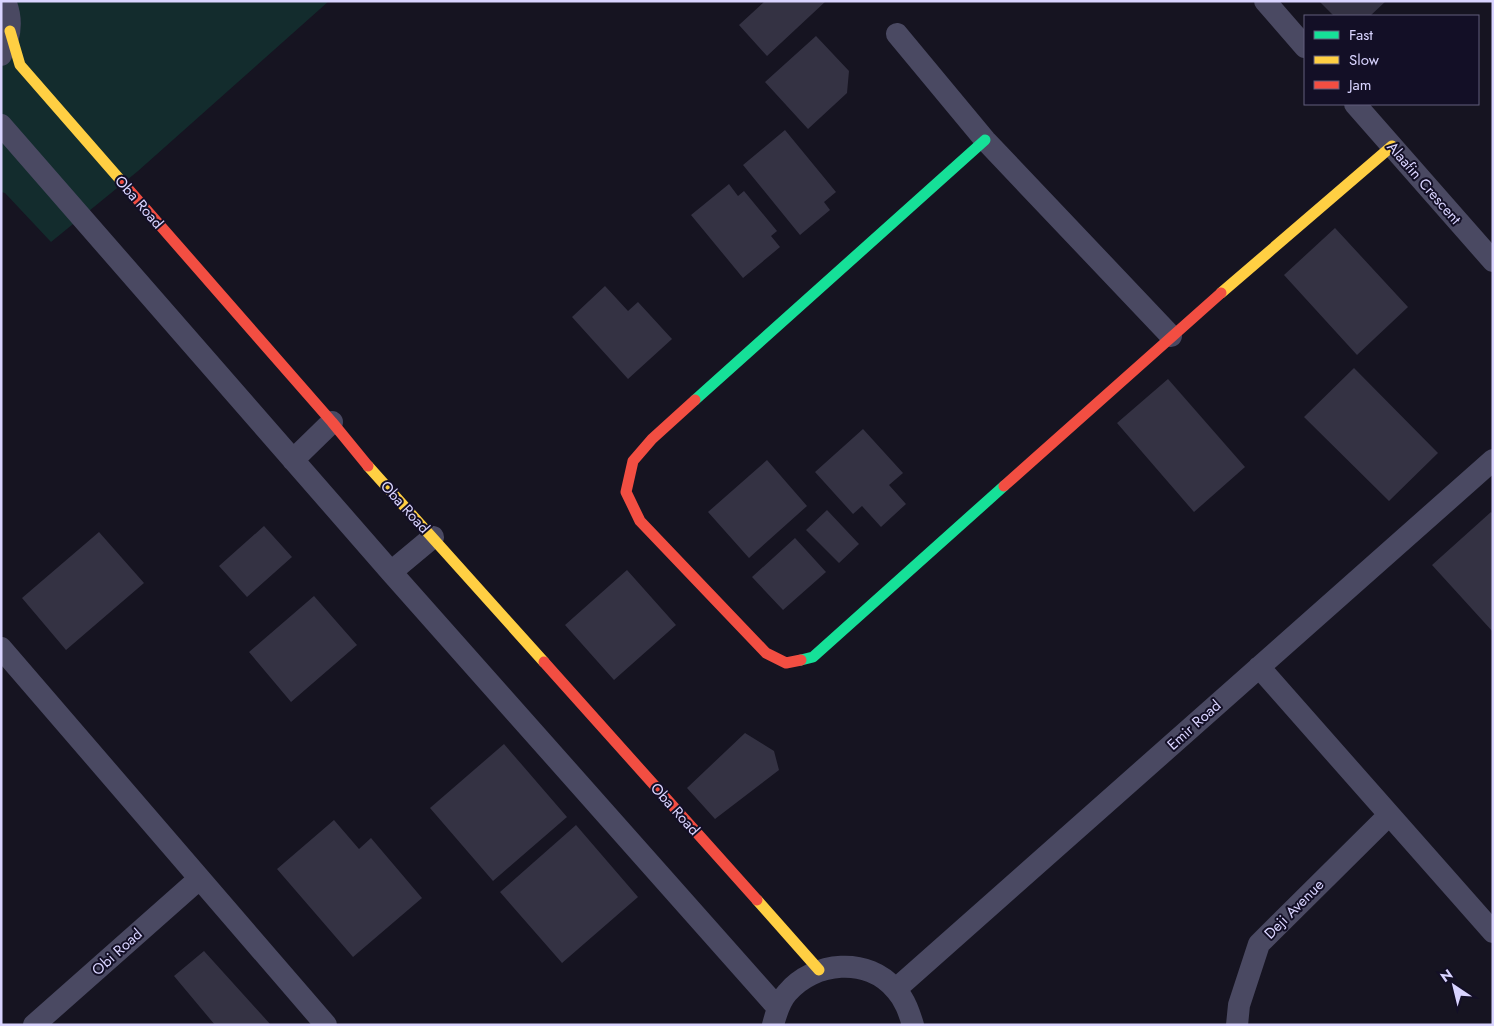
<svg xmlns="http://www.w3.org/2000/svg" width="1494" height="1026" font-family="Jost,sans-serif">
  <style>
    .green { fill: #132c2d }
    .building { fill: #343243 }
    .lines { fill: none; stroke-linecap: round; stroke-linejoin: round }
    .street { stroke: #4a4962; stroke-width: 22 }
    .fast { stroke: #16e098; stroke-width: 11 }
    .slow { stroke: #ffcf43; stroke-width: 11 }
    .jam { stroke: #f24e42; stroke-width: 11 }
    .labels { text-anchor: middle; stroke-width: 4; stroke-linejoin: round; paint-order: stroke }
    .street-label { font-size: 15px; fill: #d9d4ff; stroke: #130f26 }
  </style>
  <rect width="100%" height="100%" fill="#161421"/>
  <!-- green -->
  <path class="green" d="M1 1H329L138 171 51 242 5 193 1 192Z"/>
  <!-- building -->
  <path class="building" d="M765 1H826L767 56 739 25Z
    M1319 1H1386L1370 16H1334Z
    M816 36 849 71 847 93 808 129 765 82Z
    M785 130 836 192 824 202 830 210 800 235 743 165Z
    M729 184 738 196 744 191 777 231 771 236 780 247 743 278 691 215Z
    M1335 228 1408 307 1357 355 1284 275Z
    M605 286 628 311 638 302 672 339 628 379 572 317Z
    M1354 368 1438 453 1389 501 1304 417Z
    M1168 379 1245 467 1194 512 1117 423Z
    M863 429 903 473 889 485 906 504 881 527 862 506 853 514 815 472Z
    M767 460 807 506 749 558 708 512Z
    M827 510 859 544 839 563 806 530Z
    M1491 512 1493 514V632L1432 565Z
    M264 526 292 557 247 597 219 566Z
    M99 532 144 583 66 650 22 598Z
    M795 538 826 572 783 610 752 577Z
    M627 570 676 625 614 680 565 625Z
    M314 596 357 645 291 702 249 652Z
    M745 733 774 751 779 770 715 819 687 788Z
    M504 744 567 817 493 881 430 808Z
    M334 820 359 849 371 838 422 898 353 957 277 869Z
    M576 825 638 897 562 963 500 892Z
    M204 951 271 1025H215L174 976Z"/>
  <g class="lines">
    <!-- street -->
    <path class="street" d="M1265 1 1305 47
      M897 34 985 140 1171 336
      M1 55C11 37 13 20 5 1
      M1355 104 1493 261
      M1 125 391 572 778 1008
      M293 460 332 422
      M391 572 433 537
      M1 648 326 1025
      M1259 667 1493 932
      M896 989 1493 460
      M34 1025 199 879
      M773 1025C776 1014 779 1002 787 993 814 961 868 956 896 990 905 1000 909 1012 913 1025
      M1237 1025 1239 1005 1259 944 1389 815"/>
    <!-- fast -->
    <path class="fast" d="M695 400 985 140
      M801 660 813 657 1004 486"/>
    <!-- slow -->
    <path class="slow" d="M10 31 20 65 123 183
      M1221 293 1392 146
      M368 466 544 662
      M757 900 819 970"/>
    <!-- jam -->
    <path class="jam" d="M123 183 332 422 368 466
      M695 400 652 439 633 461 626 492 640 521 766 653 786 663 801 660
      M1004 486 1221 293
      M544 662 757 900"/>
  </g>
  <g class="labels">
    <!-- street labels -->
    <g class="street-label">
      <text transform="translate(1424 183) rotate(49)" y="5">Alaafin Crescent</text>
      <text transform="translate(139 202) rotate(49)" y="5">Oba Road</text>
      <text transform="translate(405 507) rotate(48)" y="5">Oba Road</text>
      <text transform="translate(1194 725) rotate(-42)" y="5">Emir Road</text>
      <text transform="translate(675 809) rotate(48)" y="5">Oba Road</text>
      <text transform="translate(1294 909) rotate(-45)" y="5">Deji Avenue</text>
      <text transform="translate(117 952) rotate(-42)" y="5">Obi Road</text>
    </g>
  </g>
  <!-- border -->
  <rect width="1494" height="1026" fill="none" stroke="#d9d4ff" stroke-width="5"/>
  <!-- legend -->
  <rect x="1304" y="15" width="175" height="90" fill="#130f26" stroke="#625e7d"/>
  <rect x="1314" y="31" width="25" height="8" fill="#16e098" stroke="#625e7d"/>
  <text x="1349" y="40" font-size="15" fill="#d9d4ff">Fast</text>
  <rect x="1314" y="56" width="25" height="8" fill="#ffcf43" stroke="#625e7d"/>
  <text x="1349" y="65" font-size="15" fill="#d9d4ff">Slow</text>
  <rect x="1314" y="81" width="25" height="8" fill="#f24e42" stroke="#625e7d"/>
  <text x="1349" y="90" font-size="15" fill="#d9d4ff">Jam</text>
  <!-- north arrow -->
  <g transform="translate(1454 986) rotate(325)" stroke="#130f26" stroke-width="4" paint-order="stroke">
  <path d="M0-4L9 19L0 12L-9 19Z" fill="#d9d4ff"/>
  <text y="-8" font-size="14" font-weight="bold" text-anchor="middle" fill="#d9d4ff">N</text>
  </g>
</svg>
